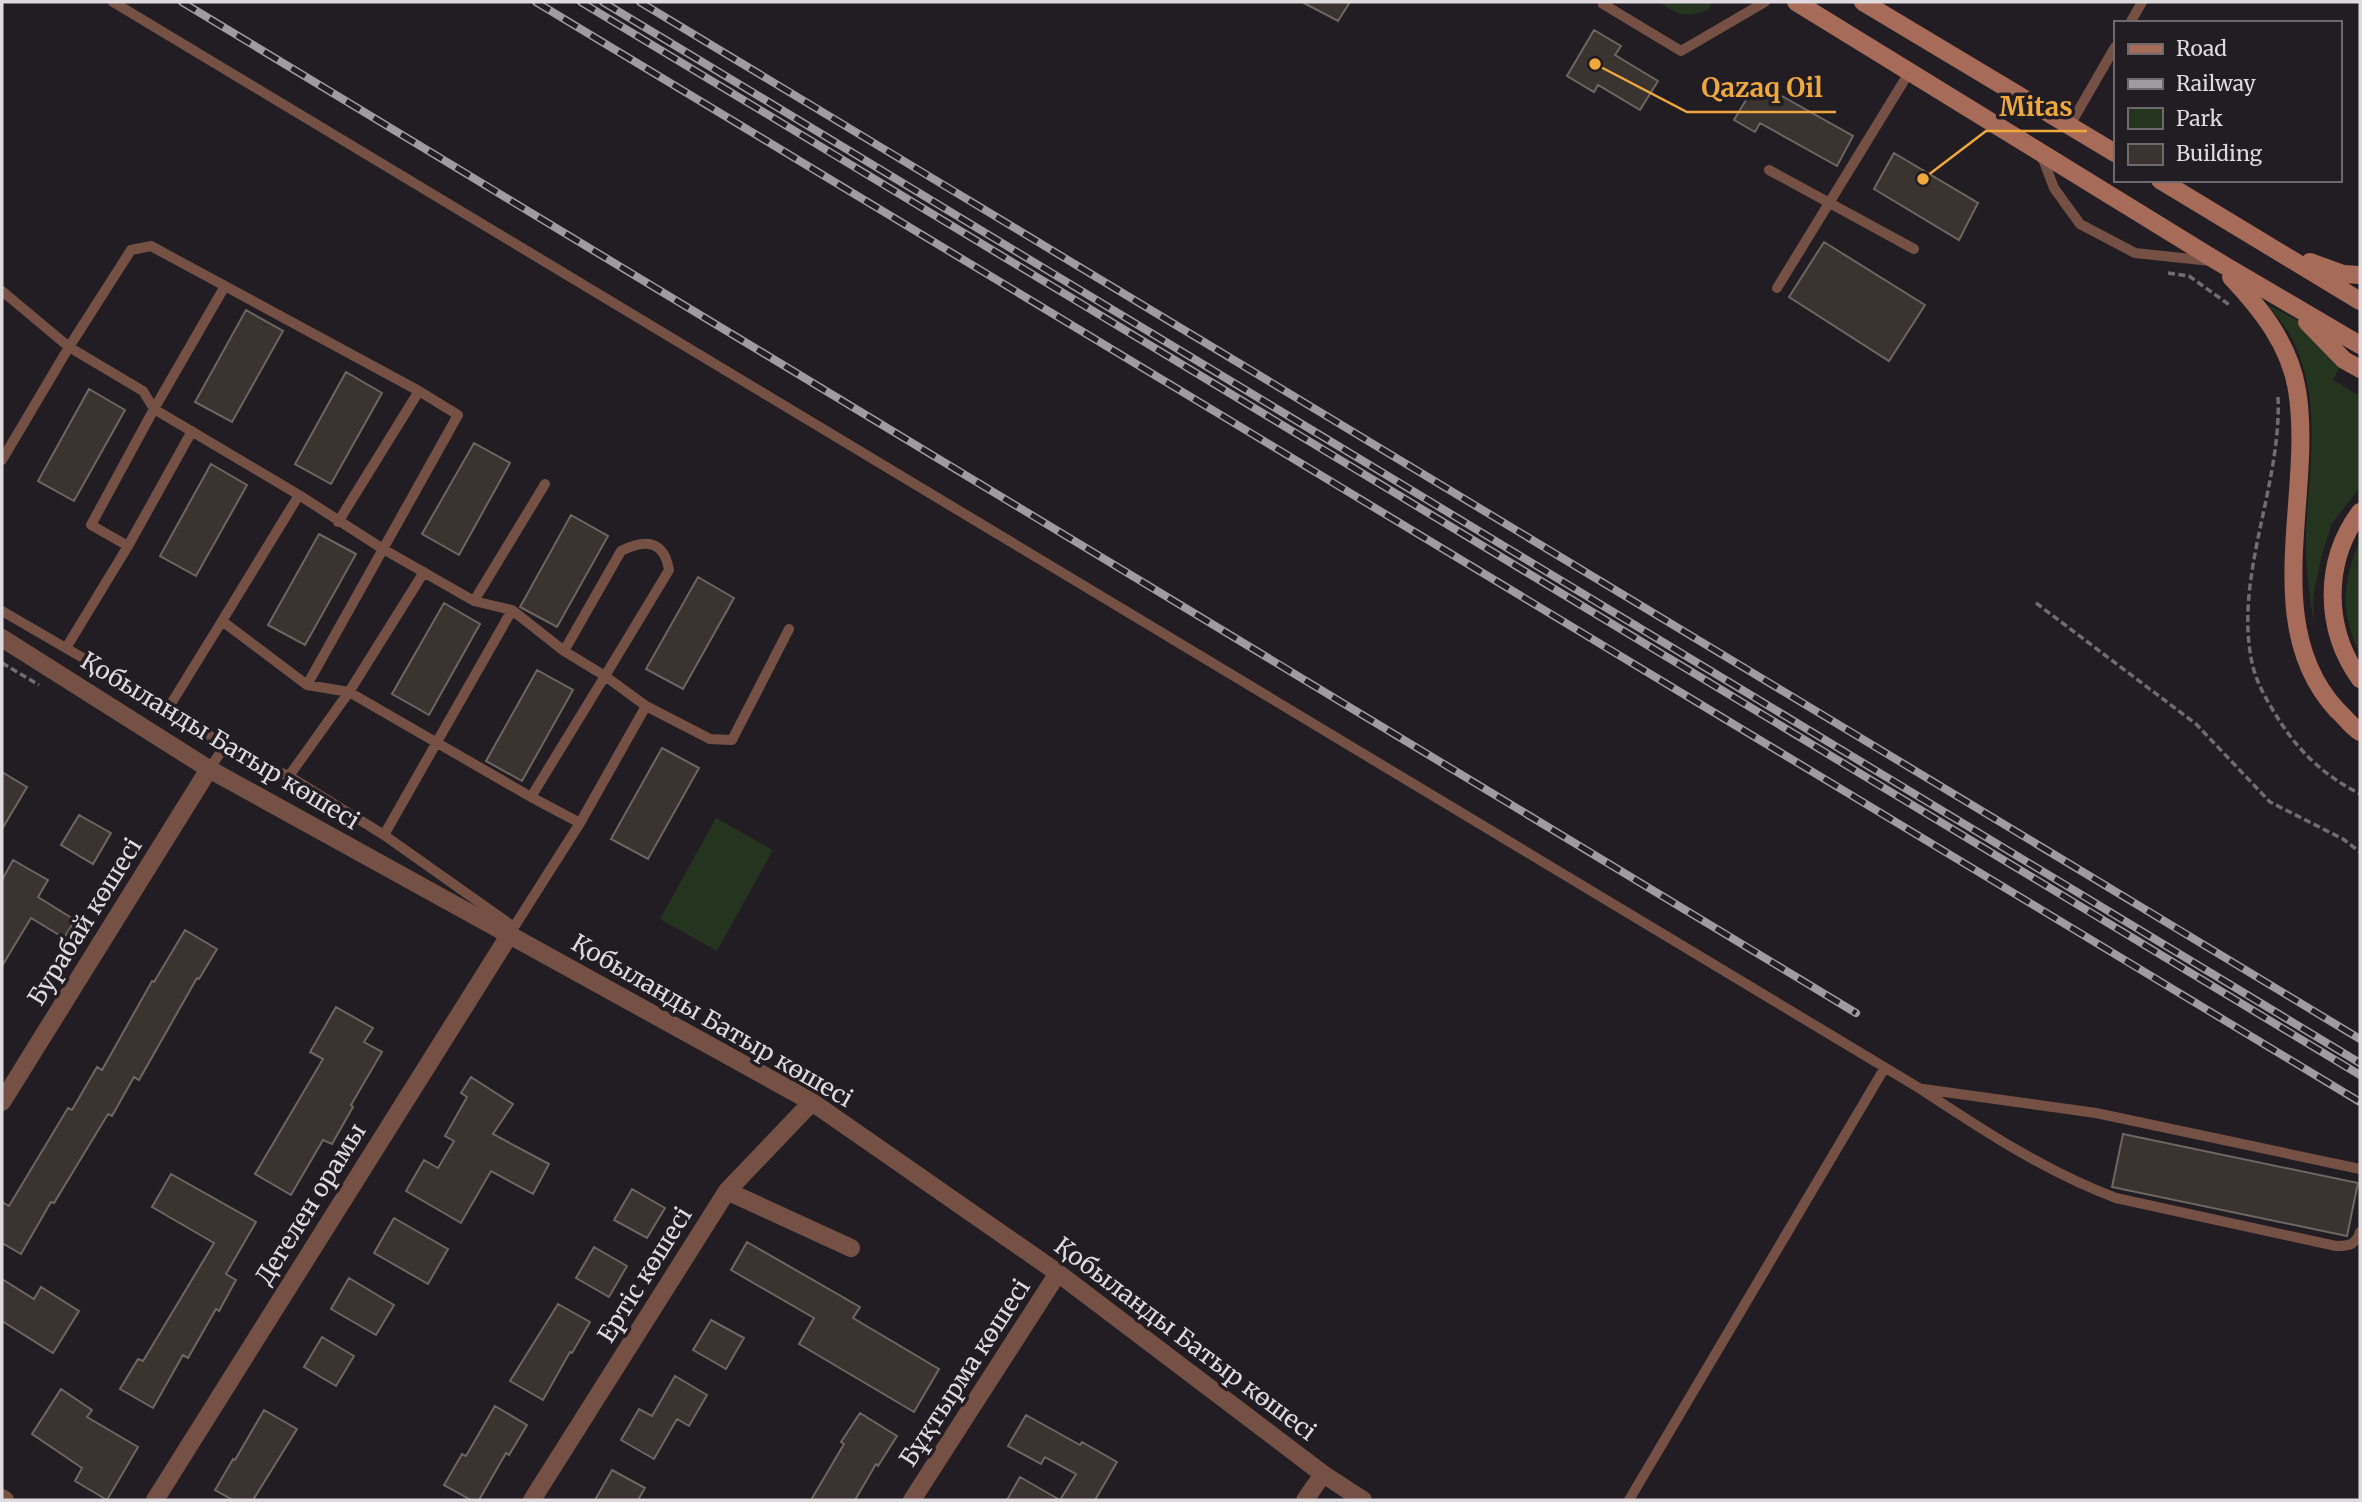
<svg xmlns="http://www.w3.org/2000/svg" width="2362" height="1502" font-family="Merriweather,serif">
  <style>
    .green { fill: #25341f }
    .building { fill: #3a332f; stroke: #6d6661; stroke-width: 2 }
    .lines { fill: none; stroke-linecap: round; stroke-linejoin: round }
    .path { stroke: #716c71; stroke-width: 3.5; stroke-dasharray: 7 3.5; stroke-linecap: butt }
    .service { stroke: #755045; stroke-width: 10 }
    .minor { stroke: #755045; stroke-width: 18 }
    .tertiary { stroke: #755045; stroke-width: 18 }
    .secondary { stroke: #a66b59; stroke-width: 18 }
    .rail-casing { stroke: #a09ba0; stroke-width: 8 }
    .rail { stroke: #221d23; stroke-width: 5; stroke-dasharray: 16; stroke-linecap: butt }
    .labels { text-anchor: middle; stroke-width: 7; stroke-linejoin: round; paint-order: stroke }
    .street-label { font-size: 24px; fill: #dedade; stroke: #221d23 }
    .leader { fill: none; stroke: #eea83c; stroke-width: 2.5 }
    .callout-dot { fill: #eea83c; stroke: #221d23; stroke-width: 2.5 }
    .callout-label { font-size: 26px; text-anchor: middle; font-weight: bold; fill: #eea83c; stroke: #221d23; stroke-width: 7; stroke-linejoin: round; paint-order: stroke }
  </style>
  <rect width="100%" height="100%" fill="#221d23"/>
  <!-- green -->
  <path class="green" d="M1658 2H1712L1708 10C1685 19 1678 14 1658 2Z
    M2266 304 2297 320 2340 367 2333 380 2360 396V488L2332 523 2321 558 2313 598 2314 623C2309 593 2305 563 2306 533 2309 464 2324 397 2289 333 2283 323 2274 313 2266 304Z
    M2360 540V654C2340 612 2342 582 2360 540Z
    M716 818 773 850 717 951 660 919Z"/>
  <!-- building -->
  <path class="building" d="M1302 2H1350L1338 21Z
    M1594 30 1621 46 1615 55 1658 81 1640 110 1598 85 1594 92 1567 76Z
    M1752 90 1775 103 1780 95 1853 136 1837 166 1760 123 1755 132 1734 120Z
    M1894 153 1978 203 1959 240 1874 189Z
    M1824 242 1925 305 1889 361 1789 297Z
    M246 310 283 331 232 422 195 402Z
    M346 372 382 393 331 484 295 464Z
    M89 389 125 410 74 501 38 481Z
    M474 443 510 463 459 555 422 534Z
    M211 464 247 485 196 576 160 556Z
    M571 515 608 536 557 627 520 607Z
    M319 534 356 554 305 645 268 625Z
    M698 577 734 598 683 689 646 669Z
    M444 603 480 624 429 715 392 694Z
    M537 670 573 690 522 781 486 761Z
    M662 748 699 768 648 859 611 839Z
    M2 772 27 787 2 829Z
    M79 815 111 833 93 864 61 845Z
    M13 860 48 880 38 897 75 920 64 938 31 918 2 966V880Z
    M185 930 217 949 199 979 197 978 139 1080 134 1077 112 1116 108 1114 54 1203 51 1202 21 1254 2 1243V1202L9 1206 68 1108 72 1110 97 1067 102 1070 152 981 154 982Z
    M336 1007 373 1028 364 1042 382 1052 351 1105 353 1107 332 1144 323 1140 291 1195 255 1174 323 1059 310 1052Z
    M471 1077 513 1104 493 1134 549 1164 533 1194 491 1171 461 1223 406 1191 424 1160 438 1168 454 1141 445 1136 467 1097 461 1093Z
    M2123 1134 2358 1183 2347 1236 2112 1187Z
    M171 1174 256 1222 226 1274 236 1280 219 1311 216 1309 188 1358 183 1355 153 1408 120 1389 138 1359 143 1361 214 1243 152 1207Z
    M632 1189 665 1208 647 1238 614 1220Z
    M394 1218 448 1249 428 1284 374 1253Z
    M747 1242 860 1307 853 1318 939 1369 914 1412 799 1344 814 1318 731 1270Z
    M594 1247 627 1266 609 1297 576 1278Z
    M349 1278 394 1305 376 1335 331 1309Z
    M2 1279 34 1299 41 1287 79 1311 53 1353 2 1321Z
    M558 1304 590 1322 572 1353 570 1352 543 1400 510 1381Z
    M711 1320 744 1338 726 1369 693 1350Z
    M322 1337 354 1356 336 1386 304 1367Z
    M675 1376 707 1395 689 1426 677 1419 654 1459 621 1440 639 1409 652 1416Z
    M61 1389 92 1410 87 1417 138 1447 107 1500 75 1481 82 1468 32 1434Z
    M495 1406 527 1425 509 1455 506 1453 479 1500H471L444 1485 462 1454 466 1456Z
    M264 1410 297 1429 253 1500H233L215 1490 233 1459 235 1460Z
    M860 1413 897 1436 878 1466 876 1464 855 1500H811L844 1444 841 1442Z
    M1026 1415 1080 1445 1082 1442 1117 1462 1095 1500H1007L1020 1477 1060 1500 1076 1474 1045 1457 1041 1464 1008 1446Z
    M612 1470 645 1488 638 1500H595Z"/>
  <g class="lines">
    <!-- path -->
    <path class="path" d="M2168 273 2189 276 2231 306
      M2278 397C2282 487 2232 579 2253 667 2258 686 2269 704 2279 720 2300 753 2325 776 2360 794
      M2036 603 2196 724 2270 802 2343 839 2360 852
      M2 663 39 685"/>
    <!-- service -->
    <path class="service" d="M113 2 1919 1088C1981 1129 2046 1172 2116 1198L2336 1246C2349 1246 2356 1245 2360 1232
      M1604 2 1603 4 1681 51 1765 2
      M2130 23 2142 2
      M2070 125 2115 47
      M2041 154 2054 188 2080 224 2135 253 2211 261
      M1769 170 1914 249
      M1777 288 1910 71
      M2 291 69 347 131 250 151 246 419 391 338 522
      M2 460 69 347 143 391 154 409 299 495 383 549 474 601 512 610 564 651 605 676 531 797
      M299 495 222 621 307 685 349 692 424 572
      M128 546 91 525 154 409 225 286
      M474 601 545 484
      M2 611 200 726 223 749
      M66 648 128 546 192 431
      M307 685 458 415 419 391
      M646 706 710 739 732 740 789 629
      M169 707 222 621
      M209 769 223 749 289 776 349 692 531 797 580 823
      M289 776 384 835 514 927 580 823 646 706 605 676 669 570C664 540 645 539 621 551L564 651
      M384 835 512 610
      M1923 1089 2096 1113 2360 1169
      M1629 1500 1884 1069"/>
    <!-- minor -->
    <path class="minor" d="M209 769 812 1102 1058 1273 1323 1474 1363 1500
      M727 1191 812 1102
      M2 1498 5 1500
      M155 1500 510 934
      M532 1500 727 1191 851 1248
      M912 1500 1058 1273
      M1305 1500 1323 1474"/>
    <!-- tertiary -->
    <path class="tertiary" d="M2 638 209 769 2 1102"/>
    <!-- secondary -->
    <path class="secondary" d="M1796 2 2217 261 2360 345
      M1863 2 2115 153
      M2160 180 2360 301
      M2310 262 2343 274 2360 275
      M2231 277C2261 309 2290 345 2297 390 2314 493 2258 625 2337 710 2345 717 2351 726 2360 732
      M2307 322 2344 360 2360 369
      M2360 512C2323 562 2324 629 2360 679"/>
    <defs>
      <path id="rail" d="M182 2 1856 1013
        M536 2 2360 1102
        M581 2 2360 1075
        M603 2 2360 1063
        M640 2 2360 1039"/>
    </defs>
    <!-- rail casing -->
    <use href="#rail" class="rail-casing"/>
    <!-- rail -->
    <use href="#rail" class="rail"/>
  </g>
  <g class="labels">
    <!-- street labels -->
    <g class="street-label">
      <text transform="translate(220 741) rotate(31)" y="8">Қобыланды Батыр көшесі</text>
      <text transform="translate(85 922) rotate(-58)" y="8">Бурабай көшесі</text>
      <text transform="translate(712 1021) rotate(30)" y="8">Қобыланды Батыр көшесі</text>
      <text transform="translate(311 1204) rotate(-58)" y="8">Дегелен орамы</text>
      <text transform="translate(645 1275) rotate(-58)" y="8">Ертіс көшесі</text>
      <text transform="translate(1185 1339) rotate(37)" y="8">Қобыланды Батыр көшесі</text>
      <text transform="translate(965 1373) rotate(-57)" y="8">Бұқтырма көшесі</text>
    </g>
  </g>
  <!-- callouts -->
  <path class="leader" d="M1595 64L1687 112H1836M1923 179L1986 131H2087"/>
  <g class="callout-dot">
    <circle cx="1595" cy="64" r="7"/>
    <circle cx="1923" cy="179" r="7"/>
  </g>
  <g class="callout-label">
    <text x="1762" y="97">Qazaq Oil</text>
    <text x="2036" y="116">Mitas</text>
  </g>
  <!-- border -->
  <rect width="2362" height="1502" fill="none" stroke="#dedade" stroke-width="7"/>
  <!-- legend -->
  <rect x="2114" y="21" width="228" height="161" fill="#221d23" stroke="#6d696e" stroke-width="2"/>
  <rect x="2128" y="44" width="35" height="10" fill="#a66b59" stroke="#6d696e" stroke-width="2"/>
  <text x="2176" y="56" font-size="21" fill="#dedade">Road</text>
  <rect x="2128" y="79" width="35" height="10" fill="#a09ba0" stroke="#6d696e" stroke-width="2"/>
  <text x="2176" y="91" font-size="21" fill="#dedade">Railway</text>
  <rect x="2128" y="108" width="35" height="21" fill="#25341f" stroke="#6d696e" stroke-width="2"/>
  <text x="2176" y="126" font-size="21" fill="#dedade">Park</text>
  <rect x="2128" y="144" width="35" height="21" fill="#3a332f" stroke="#6d696e" stroke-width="2"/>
  <text x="2176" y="161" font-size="21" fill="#dedade">Building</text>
</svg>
